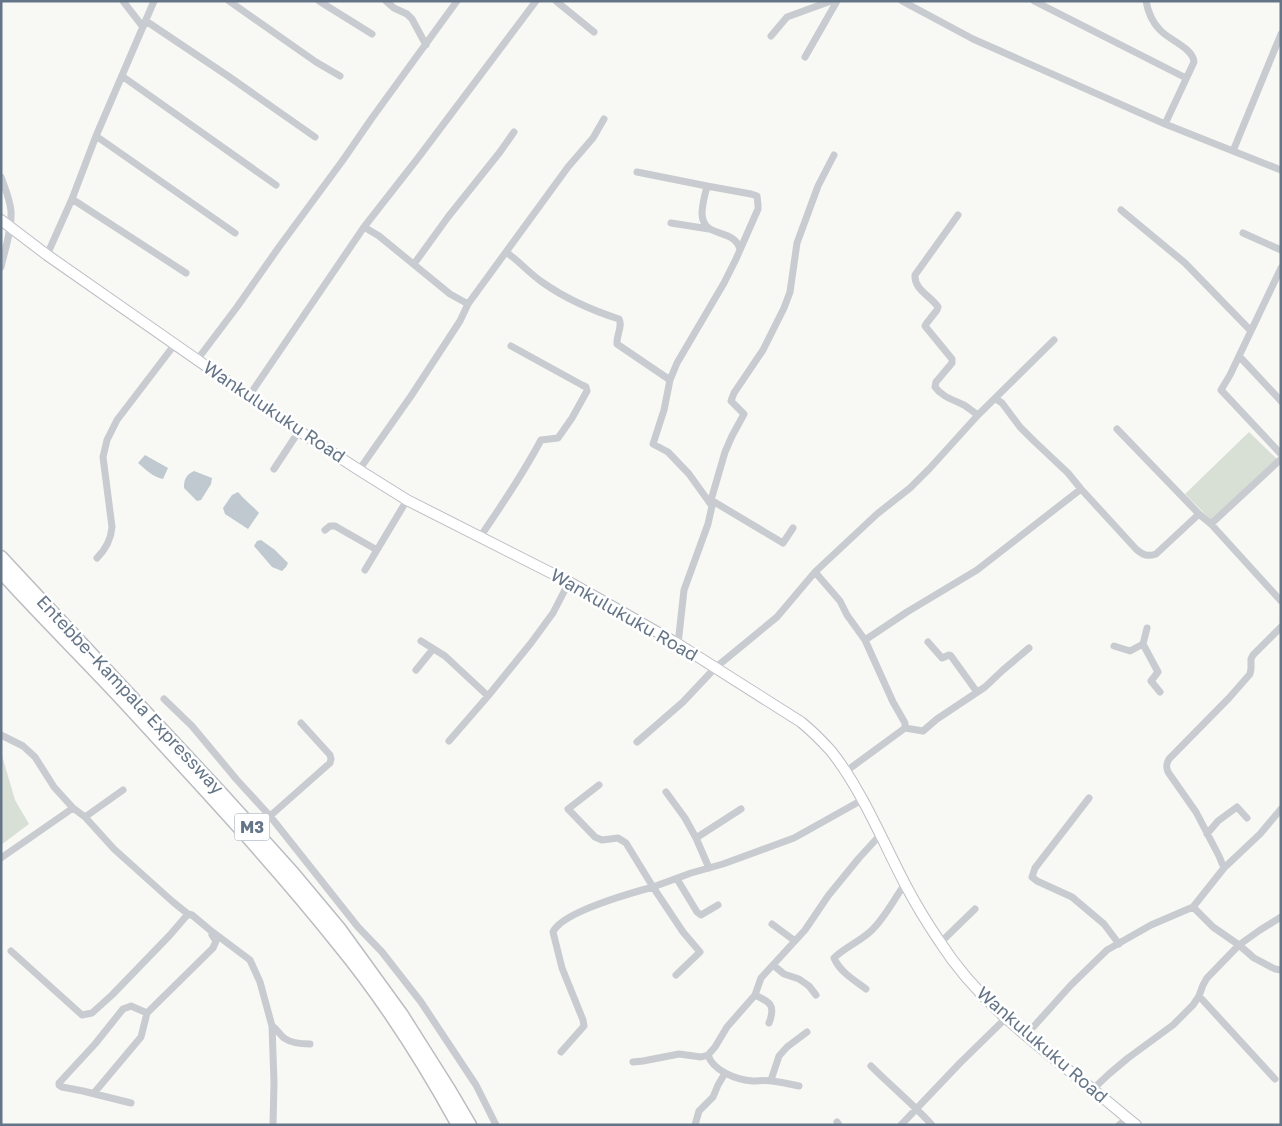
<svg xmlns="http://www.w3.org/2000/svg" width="1282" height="1126" font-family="'Golos Text',sans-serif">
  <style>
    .green { fill: #d8e0d6 }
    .water { fill: #bfc9cf }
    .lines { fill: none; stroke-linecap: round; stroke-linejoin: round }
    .secondary-casing { stroke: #babec4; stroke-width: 12 }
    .motorway-casing { stroke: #babdc1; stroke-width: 15 }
    .minor { stroke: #c8cbcf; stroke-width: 7 }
    .secondary { stroke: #fff; stroke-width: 10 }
    .motorway { stroke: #fff; stroke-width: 12 }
    .labels { text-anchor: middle; stroke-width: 5; stroke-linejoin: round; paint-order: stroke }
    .shield { fill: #fff; stroke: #939eac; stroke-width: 1 }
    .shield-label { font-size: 16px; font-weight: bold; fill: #657588 }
    .street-label { font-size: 18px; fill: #657588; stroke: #fff }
  </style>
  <rect width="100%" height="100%" fill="#f8f8f5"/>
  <!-- green -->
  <path class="green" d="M1249 432 1277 459 1211 520 1185 494Z
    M1 752 15 800 29 824 1 845Z"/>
  <!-- water -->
  <path class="water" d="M145 455 168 468 163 479C153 477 145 469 138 463Z
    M194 471 212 478 211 484 201 500 197 501 184 488C184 479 186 475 194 471Z
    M238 492C244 500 253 506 259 513L248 529 225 514 223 508 232 495Z
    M261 540 275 550 288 563 286 567 282 571 272 567 254 546 257 541Z"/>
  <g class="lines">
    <defs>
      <path id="secondary" d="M1 220 47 255 299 431 359 470 407 500 569 582 624 613 678 644 801 722C812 731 822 741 831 751 862 790 882 840 905 884 915 903 927 923 940 942 975 997 1027 1037 1077 1077 1097 1092 1116 1109 1136 1125"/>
      <path id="motorway" d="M1 557 222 794 293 873 339 928 402 1015 450 1091 470 1125
        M1 572C46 622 94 668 139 718 207 792 276 866 339 945 384 1000 424 1063 458 1125"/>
    </defs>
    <!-- secondary casing -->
    <use href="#secondary" class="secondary-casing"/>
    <!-- motorway casing -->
    <use href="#motorway" class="motorway-casing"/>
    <!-- minor -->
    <path class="minor" d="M123 1 143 27
      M229 1 316 62 340 76
      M319 1 372 34
      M386 1 394 8 407 14 412 19 426 45
      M556 1 594 32
      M902 1 973 39 1165 124 1281 170
      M1034 1 1186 78
      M1146 1C1148 12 1152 22 1160 30 1169 40 1193 48 1194 62L1165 124
      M146 21 228 76 315 137
      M771 36 787 17 831 1
      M805 57 837 1
      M122 76 276 185
      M96 136 235 233
      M1233 151 1281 34
      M637 172 707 186
      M1 177C5 188 10 199 11 211 12 230 5 249 1 267
      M72 199 186 273
      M1121 210 1185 263 1251 331
      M958 215 915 275C914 290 931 296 938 307L937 310 926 324 925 326 952 359V363L936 382 935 387C942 397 954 400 964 405 969 408 973 412 978 415
      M671 223 709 229
      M364 227 379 236 450 294 468 304 568 167 593 138 604 119
      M1243 233 1281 250
      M506 252C519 261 529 273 542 282 566 299 591 310 619 319 623 326 616 336 617 344L670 380
      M47 255 72 199 96 136 154 1
      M414 264 448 217 500 152 514 132
      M1281 268 1230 375 1221 390 1281 454
      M1239 356 1281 401
      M197 360 237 307 279 247 343 160 372 118 457 1
      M249 396 364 227 418 158 536 1
      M996 399 1002 403 1020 427 1034 441 1068 473 1081 489 1136 549C1143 555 1147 557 1156 554L1199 514
      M1117 429 1199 514 1211 524 1281 601
      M274 469 299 431
      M359 470 411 396 460 321 468 304
      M711 500 783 543 793 528
      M712 506 711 500 725 452 732 436 744 414 731 401 734 393 763 350 784 308 790 292 797 243 818 186 834 155
      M1211 524 1281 459
      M325 530 330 526H335L377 550
      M480 537C502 505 523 474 541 440L558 438 572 418 587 391 586 387 582 385 511 346
      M97 558C106 549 111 540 112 527L103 457 107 440 117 420 175 344
      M365 570 407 500
      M815 572 840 601 847 615 865 640
      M1147 628 1143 644 1158 672 1151 681 1160 692
      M421 641 445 656 488 696
      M928 642 942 658 949 655 951 656 977 692
      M678 644 684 590 708 524 712 506 689 474 668 452 653 444 664 410 670 380 677 363 724 283 736 259 758 209V205L757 196 751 194 707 186C705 195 702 204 702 214 703 239 733 227 740 249
      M1114 646 1130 651 1143 644
      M416 670 433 649
      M164 699 192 726 237 780 270 816 358 927 382 952 421 1002 476 1085 496 1125
      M905 728V723L893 702 865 640 907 612 977 570 1081 489
      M905 728 923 731 937 719 985 687 1003 670 1029 648
      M1 735 23 746 35 757 54 787 73 808 85 817 114 849 173 902 188 914 192 915 210 930 250 960 260 982 272 1026 274 1082 273 1125
      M449 741 488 696 531 643 553 613 569 582
      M637 742 683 702 715 668 777 617 815 572 877 514 910 488 930 468 978 415 1054 340
      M845 772 905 728
      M599 785 568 809 595 837 602 840 618 838 626 843 653 887 691 873 723 864 794 838 862 800
      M666 792 685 818 696 838 709 868
      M1089 798 1035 868 1032 877 1037 881 1072 897 1104 924 1119 944
      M270 816 330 763 331 759 330 755 301 723
      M85 817 123 790
      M1207 834 1218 821 1237 807 1247 818
      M696 838 741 809
      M1 858 73 808
      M1224 868 1219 856 1196 812 1168 772C1166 767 1166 764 1169 759L1229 698 1250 674 1251 669V659L1253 655 1281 627
      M677 879 697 912 701 915 718 905
      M1193 907 1213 927 1239 945 1254 958 1275 969 1281 970
      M772 924 795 941
      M940 943 975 909
      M11 951 82 1015 92 1013 112 995 170 935 188 914
      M773 965 784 974 799 979 809 986 816 995
      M866 989C854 980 840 972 834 958 845 947 861 941 872 930 886 916 894 899 905 884
      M755 995C770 1002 776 1005 769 1023
      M1199 996 1275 1079
      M272 1026C278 1030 279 1034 284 1038 291 1043 302 1044 310 1044
      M1026 1035 1071 985 1107 950 1151 925 1193 907 1224 868 1260 834 1281 809
      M561 1052 584 1026 583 1020 562 968 553 932C562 912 631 893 653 887L683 932 700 952 676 975
      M708 1055C713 1071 737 1080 753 1081 759 1081 766 1080 772 1081 781 1082 790 1084 799 1086
      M633 1062 643 1061 679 1054 701 1057 708 1055 715 1047 727 1027 755 995 761 978 805 930 828 896 859 858 881 834
      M871 1066C891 1086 913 1104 932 1125
      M771 1080 779 1056 787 1047 807 1032
      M1093 1089 1109 1074 1128 1058 1173 1025 1193 1005 1199 996 1203 985 1207 978 1239 945 1260 930 1281 917
      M94 1093 141 1037 147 1013
      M131 1103 83 1091 62 1087 59 1085V1083L95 1044 123 1009 131 1006 147 1013 213 948 216 941 212 935
      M837 1122 839 1125
      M695 1125 699 1111 713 1097 718 1085 725 1073
      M901 1125 960 1063 1006 1018
      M1119 1125 1128 1118"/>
    <!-- secondary -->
    <use href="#secondary" class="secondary"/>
    <!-- motorway -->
    <use href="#motorway" class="motorway"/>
  </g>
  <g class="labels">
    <!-- shield labels -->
    <rect class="shield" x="234.5" y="813.5" width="35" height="27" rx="4"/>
    <g class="shield-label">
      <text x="252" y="833">M3</text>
    </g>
    <!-- street labels -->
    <g class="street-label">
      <text transform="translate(274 412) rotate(34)" y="6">Wankulukuku Road</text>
      <text transform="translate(624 615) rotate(30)" y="6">Wankulukuku Road</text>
      <text transform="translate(130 695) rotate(47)" y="6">Entebbe–Kampala Expressway</text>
      <text transform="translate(1042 1045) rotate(41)" y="6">Wankulukuku Road</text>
    </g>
  </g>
  <!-- border -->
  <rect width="1282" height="1126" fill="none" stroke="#657588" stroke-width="5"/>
</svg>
